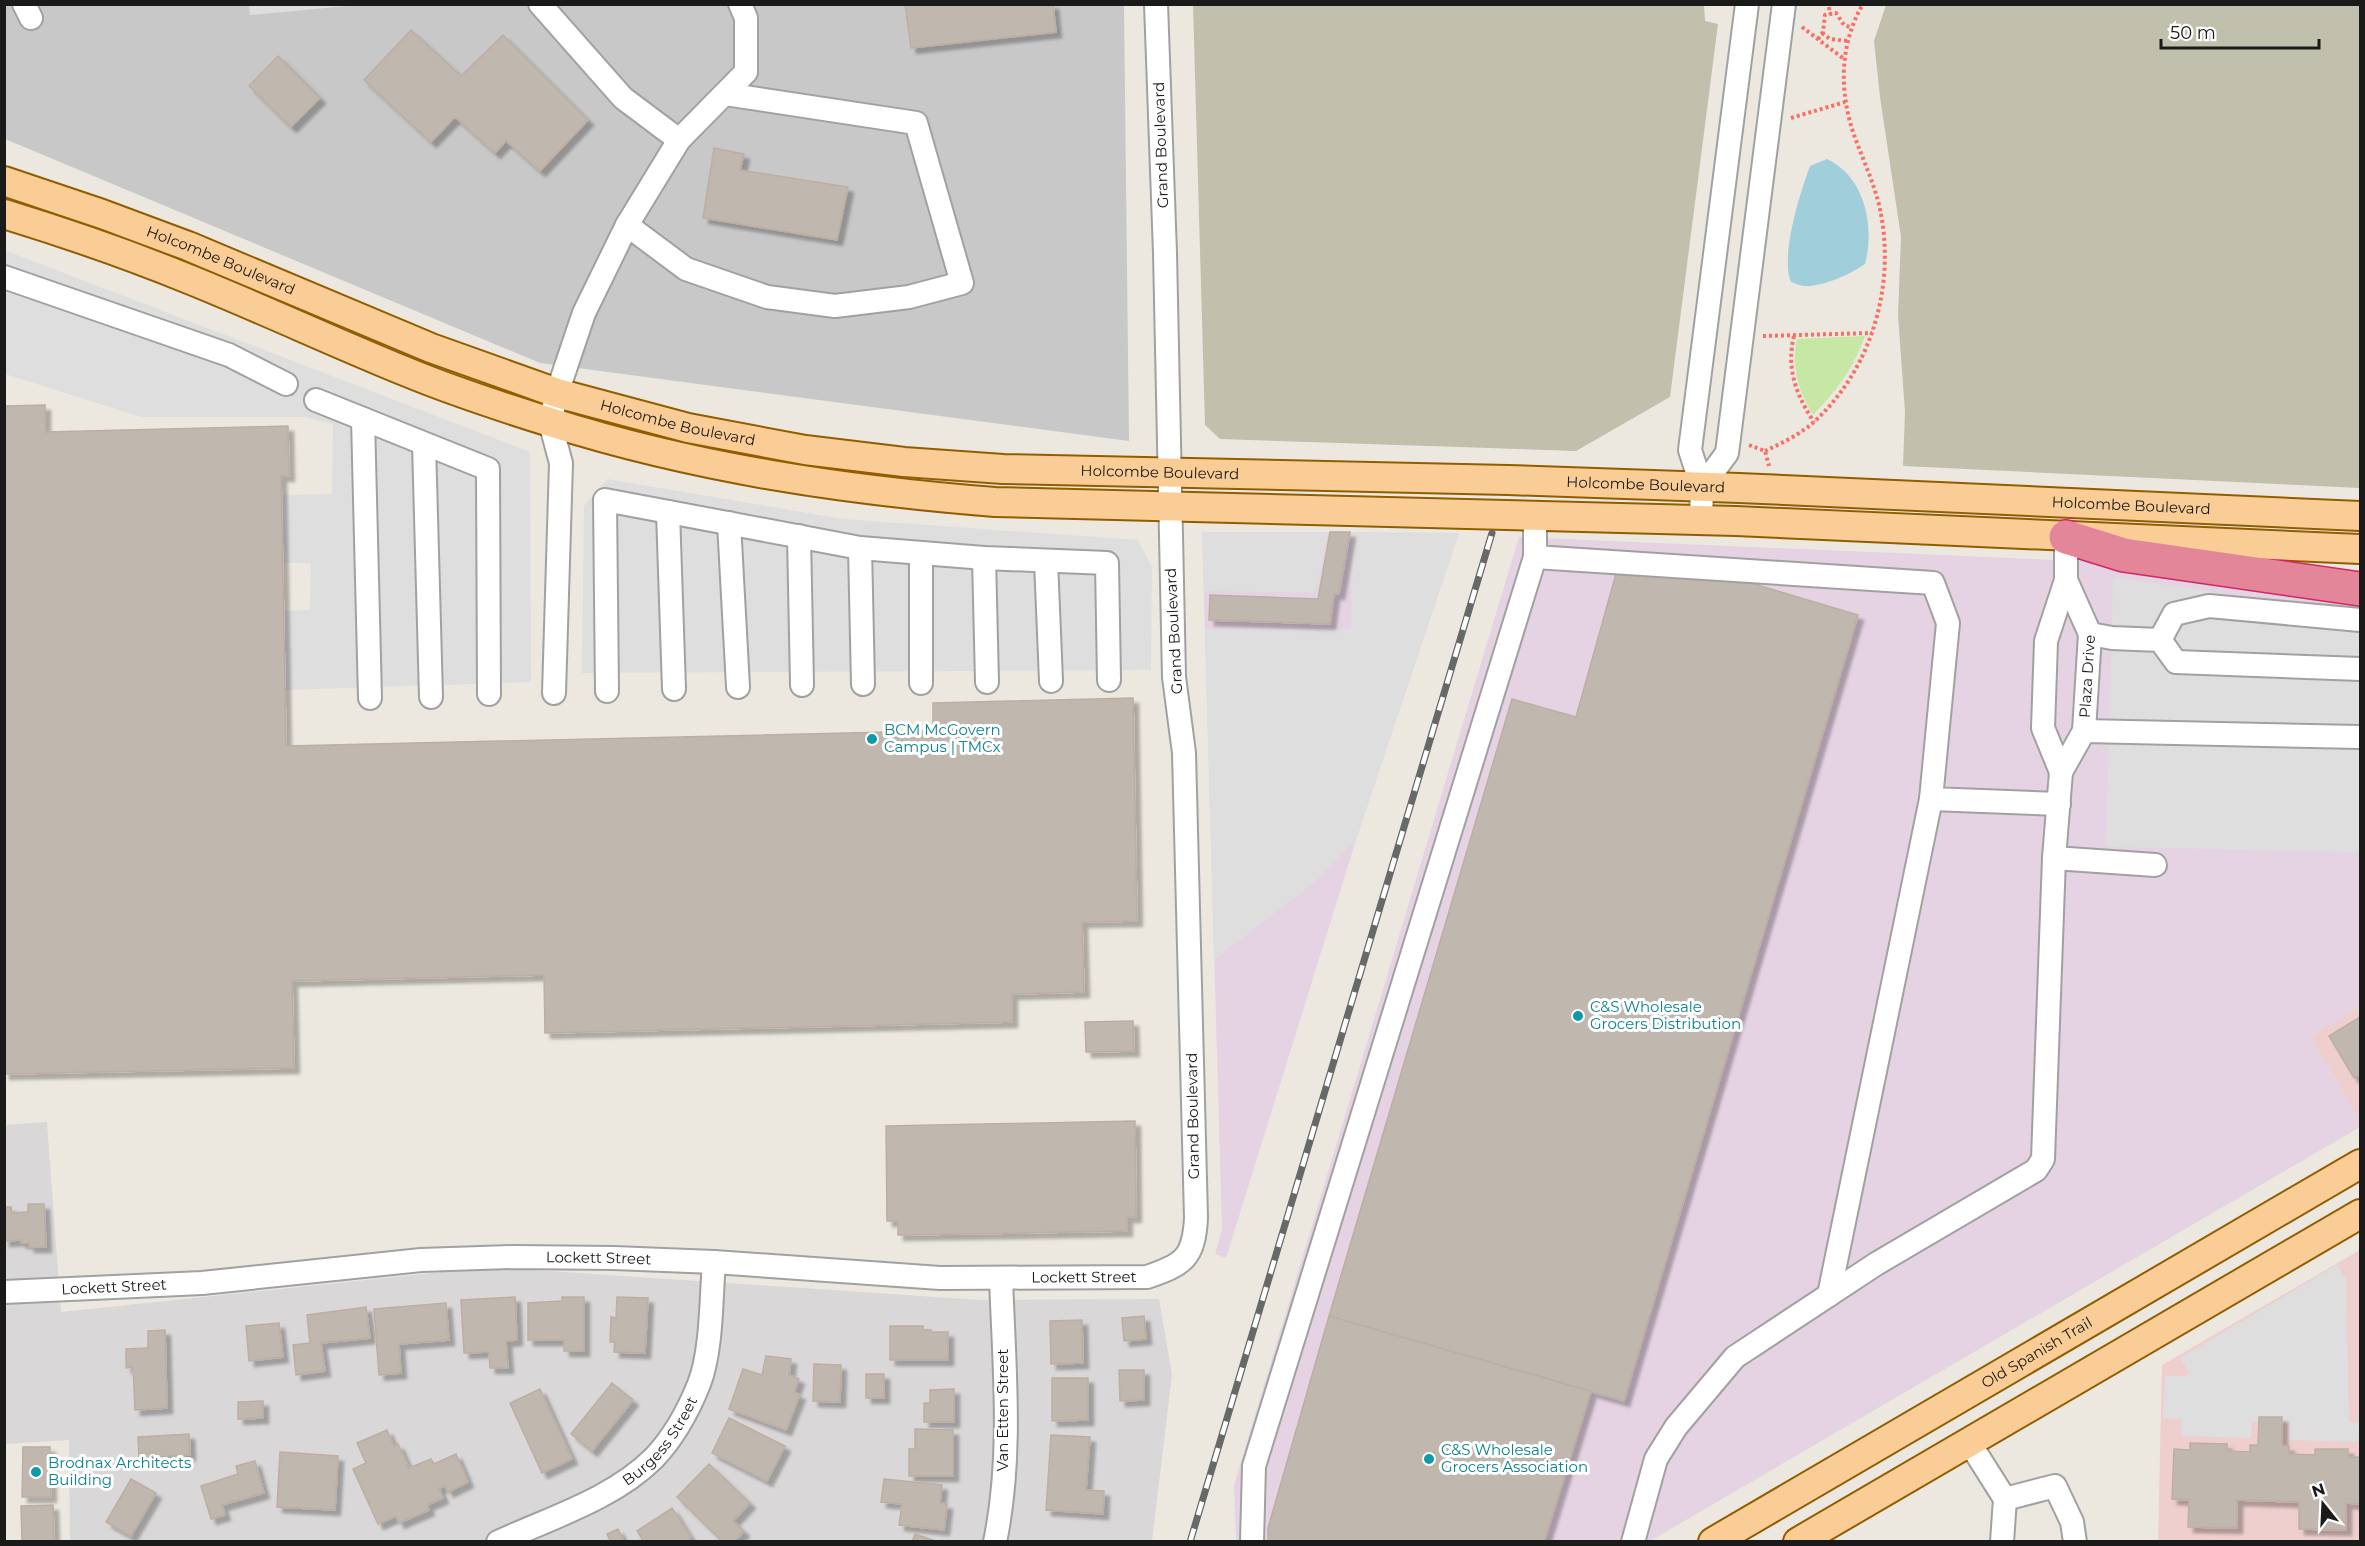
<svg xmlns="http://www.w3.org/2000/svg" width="2365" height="1546" font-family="Montserrat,sans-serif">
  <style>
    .residential { fill: #d9d7d7 }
    .commercial { fill: #eecfce }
    .industrial { fill: #e5d2e2 }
    .religious { fill: #c8c8c8 }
    .construction { fill: #c0c0ac }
    .grass { fill: #c7e7a5 }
    .parking { fill: #dedede }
    .water { fill: #a0ceda }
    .building { fill: #c0b7af; stroke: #beaea2; stroke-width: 1.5; filter: url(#shadow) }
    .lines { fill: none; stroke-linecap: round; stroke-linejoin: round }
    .minor-casing { stroke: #a1a1a1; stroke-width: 26 }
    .major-casing { stroke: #905d01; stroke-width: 32 }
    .highway-casing { stroke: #d22564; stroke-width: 36 }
    .path { stroke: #f87065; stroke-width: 4; stroke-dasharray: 3 3; stroke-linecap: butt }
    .minor { stroke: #fff; stroke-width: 22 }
    .major { stroke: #fbcd96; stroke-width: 28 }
    .highway { stroke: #e4869a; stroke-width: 33 }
    .rail-casing { stroke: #686868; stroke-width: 7 }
    .rail { stroke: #fff; stroke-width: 4.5; stroke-dasharray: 14; stroke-linecap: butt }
    .culture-dot { fill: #0f9aa8; stroke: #fff; stroke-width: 2 }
    .labels { text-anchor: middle; stroke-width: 6; stroke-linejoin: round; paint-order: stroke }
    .street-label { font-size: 15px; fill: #1a1a1a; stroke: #fff }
    .culture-label { font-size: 15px; fill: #0d838f; stroke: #fff; text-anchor: start }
  </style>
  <defs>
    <filter id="shadow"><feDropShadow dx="5.5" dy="5.5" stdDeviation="1.5" flood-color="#0004"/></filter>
  </defs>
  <rect width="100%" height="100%" fill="#ece8e0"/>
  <!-- residential -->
  <path class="residential" d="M47 1122 61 1312 490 1267 980 1300 1159 1299 1172 1375 1152 1541H70L69 1440 5 1444V1125Z"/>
  <!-- commercial -->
  <path class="commercial" d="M2360 1006V1120L2310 1037Z
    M2360 1250V1541L2158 1542 2162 1365Z"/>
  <!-- industrial -->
  <path class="industrial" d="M1202 532 1459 533 1356 840 1226 1258 1215 1254 1222 1229Z
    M1519 537 2360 573V1006L2310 1037 2360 1120V1127L1650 1541H1236L1234 1485Z"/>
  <!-- religious -->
  <path class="religious" d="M4 5H1124L1129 441 540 363 5 139Z"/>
  <!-- construction -->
  <path class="construction" d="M1193 5H1704L1705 21 1718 24 1670 397 1576 451 1220 439 1205 425Z
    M1886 5H2360V488L1903 466 1905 412 1898 315 1901 237 1880 97 1874 41Z"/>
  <!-- grass -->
  <path class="grass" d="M1865 336C1854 368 1836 391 1813 415 1798 389 1791 368 1797 339Z"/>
  <!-- parking -->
  <path class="parking" d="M249 5V4L358 5 250 15Z
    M4 250 530 452 531 682 285 690 284 611 310 610 311 563H283L281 495 332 494 333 424 304 417H141L5 374Z
    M607 479 843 519 1138 540 1152 567 1151 670 582 673 584 506Z
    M1202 532H1328L1316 593 1204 591Z
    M1352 532 1459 533 1356 840 1317 880 1214 960 1205 629H1351Z
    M2113 577 2360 614V852L2106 847Z
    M2337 1265 2346 1279 2349 1422 2359 1423 2358 1442 2289 1440V1423L2282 1421 2252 1422 2251 1438 2181 1436V1419L2163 1418 2165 1376H2185L2189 1373 2180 1358Z"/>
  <!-- water -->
  <path class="water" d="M1827 159C1865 177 1875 226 1865 264 1851 274 1822 287 1805 286 1801 286 1795 283 1791 282 1780 256 1800 193 1810 166Z"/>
  <!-- building -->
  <path class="building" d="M905 4H1053L1056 32 911 48Z
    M411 30 461 76 503 35 588 120 540 171 506 141 495 153 455 117 431 142 364 80Z
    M278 56 320 98 291 127 249 86Z
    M714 148 744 154 740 170 848 187 837 240 703 218Z
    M45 405V432L288 426 289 476H281L286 746 933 731V703L1133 698 1137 921 1082 922 1084 992 1012 994V1022L545 1033 544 975 292 981 294 1068 4 1074V406Z
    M1330 532H1350L1339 594H1334L1330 624 1209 620 1210 595 1318 599Z
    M1617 570 1741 580 1858 615 1624 1401 1329 1316 1512 699 1576 717Z
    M2360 1017V1074L2354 1078 2329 1036Z
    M1133 1021 1134 1051 1086 1052 1085 1022Z
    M1135 1121 1136 1217H1127V1231L898 1235V1221H887L886 1126Z
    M28 1204H44L46 1247H29V1243H21V1240L4 1241V1207H11L12 1213 28 1212Z
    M515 1297 517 1340 506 1341 508 1368H490L489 1352 464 1353 461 1300Z
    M562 1297H584V1351H564V1340H528V1303L562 1301Z
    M617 1297 648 1298 645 1353 614 1352 615 1342H610L611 1317 616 1318Z
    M446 1303 449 1340 399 1344 401 1373 379 1375 374 1309Z
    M366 1307 370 1338 321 1343 325 1371 296 1375 293 1345 310 1343 307 1315Z
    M1144 1316 1146 1339 1124 1341 1122 1318Z
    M1329 1316 1591 1391 1544 1542H1268V1528Z
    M1082 1320 1083 1363 1051 1364 1050 1321Z
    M279 1323 283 1357 249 1361 246 1326Z
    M890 1326H923V1330H931V1332H948V1360H890Z
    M165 1330 167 1408 135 1410 133 1367 126 1368V1349L148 1348V1331Z
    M766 1356 791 1359 789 1375 799 1379 794 1393 800 1394 786 1430 729 1409 743 1369 762 1375Z
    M814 1364 841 1365 840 1402 813 1401Z
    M1119 1370H1144V1400L1120 1401Z
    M866 1374H884V1398H866Z
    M1052 1378H1088V1420L1052 1421Z
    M612 1383 633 1400 592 1451 571 1434Z
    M540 1389 572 1459 542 1473 510 1403Z
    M954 1389V1422H924V1403H930V1390Z
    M263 1401V1418L238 1419V1402Z
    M2259 1417H2282V1446H2289V1454L2315 1455V1449H2348V1457H2360V1504L2346 1503V1530L2299 1529V1502L2237 1500V1528L2188 1527 2189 1500 2172 1499 2174 1449 2190 1450V1443L2227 1444V1451L2250 1452V1445H2258Z
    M729 1418 785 1446 767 1481 712 1453Z
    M915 1429 953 1430V1476H909V1449H915Z
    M387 1430 394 1446 398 1444 409 1468 431 1459 434 1464 456 1454 468 1482 448 1492 445 1486 439 1488 443 1498 427 1505 429 1510 399 1523 396 1516 378 1524 353 1469 366 1463 357 1443Z
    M189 1434 190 1455 139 1458 138 1437Z
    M1051 1435 1090 1437 1086 1490 1104 1491 1103 1514 1046 1510Z
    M23 1447H50L51 1497H22Z
    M280 1452 338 1456 335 1510 277 1507Z
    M255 1461 264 1493 222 1505 225 1515 211 1519 201 1486 238 1474 236 1466Z
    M709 1464 750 1503 733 1521 744 1531 734 1542H723L677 1497Z
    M131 1479 156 1493 131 1536 106 1522Z
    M884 1479 942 1485 940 1503 947 1504 944 1530 899 1525 902 1504 881 1502Z
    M53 1505 54 1542H22L21 1506Z
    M672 1508 691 1538 686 1542H644L637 1531Z
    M618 1529 624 1542H611L607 1534Z
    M915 1534 938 1542H912Z"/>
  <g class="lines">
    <defs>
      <g id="minor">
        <path d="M24 4 31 18"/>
        <path d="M540 4 623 98 679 140"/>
        <path d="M627 225 686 269 767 297 835 306 909 297 962 283 916 123 725 94"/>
        <path d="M4 277 229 355 286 384"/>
        <path d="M316 400 488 469 489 694"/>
        <path d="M363 419 370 698"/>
        <path d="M424 444 431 697"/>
        <path d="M1702 487 1727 453 1784 4"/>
        <path d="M668 512 674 689"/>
        <path d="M1535 516V557L1933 583 1948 623 1931 799 2059 804"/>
        <path d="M1701 520 1702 487 1690 450 1747 4"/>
        <path d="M729 523 738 687"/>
        <path d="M799 536 802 685"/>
        <path d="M860 548 863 684"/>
        <path d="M984 558 987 682"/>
        <path d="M1046 561 1051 681"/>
        <path d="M2090 634 2112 638 2160 640 2176 662 2360 669"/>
        <path d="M2160 640 2174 614 2209 606 2360 620"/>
        <path d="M921 683V553"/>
        <path d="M607 691 605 500 860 548 984 558 1107 563 1109 680"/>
        <path d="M554 693 561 463 550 422 557 393 584 313 627 225 679 140 746 72V18L740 4"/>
        <path d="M2084 731 2360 737"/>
        <path d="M2061 772 2043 728 2046 641 2066 580V537"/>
        <path id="s1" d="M2054 858 2061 772 2084 731 2090 634 2066 580"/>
        <path id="s2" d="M4 1292 202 1283 421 1260 513 1257 614 1258 714 1262 940 1278 1147 1277C1184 1265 1194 1257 1196 1218L1184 753 1174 677 1165 253 1156 4"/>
        <path d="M1829 1295 1931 799"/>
        <path d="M1969 1442 2005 1499 2002 1542"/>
        <path d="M2005 1499 2055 1486 2072 1522 2075 1542"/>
        <path id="s3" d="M498 1542C550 1518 613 1499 654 1458 673 1438 689 1409 699 1384 712 1351 711 1297 714 1262"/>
        <path d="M995 1542C1013 1455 1004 1365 1001 1278"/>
        <path d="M1252 1542 1254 1466 1535 557"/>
        <path d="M1633 1542 1656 1459 1676 1427 1735 1357 1876 1264 2036 1170 2043 1159 2054 858 2155 865"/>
      </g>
      <g id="major">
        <path id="s4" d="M4 181 102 214 188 246 431 348 557 393 688 428 805 450 904 462 1003 469 1508 480 1739 488 2360 516"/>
        <path d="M4 214C66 233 127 254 186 278 261 308 333 342 407 372 453 391 502 407 550 422 696 468 843 490 995 502L1736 521 2360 549"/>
        <path id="s5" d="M1713 1542 2360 1164"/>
        <path d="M1798 1542 2360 1214"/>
      </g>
      <path id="highway" d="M2066 537 2124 555 2360 589"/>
    </defs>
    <!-- minor casing -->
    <use href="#minor" class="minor-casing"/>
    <!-- major casing -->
    <use href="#major" class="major-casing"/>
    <!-- highway casing -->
    <use href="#highway" class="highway-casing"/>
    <!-- path -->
    <path class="path" d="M1829 7 1830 14
      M1802 27 1844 59
      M1822 33 1830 39 1848 41
      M1818 39 1823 32 1825 15 1836 13 1844 25 1852 28
      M1791 118 1845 102
      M1763 336 1872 333
      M1794 336C1786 368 1796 395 1814 422
      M1749 445 1765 451 1769 466
      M1765 451C1782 443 1801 434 1815 421 1872 368 1896 285 1880 209 1874 182 1862 158 1853 132 1839 89 1840 43 1863 4"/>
    <!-- minor -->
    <use href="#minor" class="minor"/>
    <!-- major -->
    <use href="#major" class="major"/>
    <!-- highway -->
    <use href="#highway" class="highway"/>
    <defs>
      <path id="rail" d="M1190 1542 1492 533"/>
    </defs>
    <!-- rail casing -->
    <use href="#rail" class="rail-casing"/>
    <!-- rail -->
    <use href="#rail" class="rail"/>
  </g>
  <!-- markers -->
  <g class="culture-dot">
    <circle cx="872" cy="739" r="6"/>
    <circle cx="1578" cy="1016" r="6"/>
    <circle cx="1429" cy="1459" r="6"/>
    <circle cx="36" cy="1472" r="6"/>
  </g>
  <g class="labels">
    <!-- street labels -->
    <g class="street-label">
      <text transform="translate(1161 145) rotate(-92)" y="5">Grand Boulevard</text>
      <text dy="5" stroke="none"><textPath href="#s4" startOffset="231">Holcombe Boulevard</textPath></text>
      <text dy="5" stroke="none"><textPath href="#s4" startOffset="717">Holcombe Boulevard</textPath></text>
      <text dy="5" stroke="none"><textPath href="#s4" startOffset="1203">Holcombe Boulevard</textPath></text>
      <text dy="5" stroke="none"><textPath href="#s4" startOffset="1689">Holcombe Boulevard</textPath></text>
      <text dy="5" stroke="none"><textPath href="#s4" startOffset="2175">Holcombe Boulevard</textPath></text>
      <text transform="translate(1174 631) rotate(-93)" y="5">Grand Boulevard</text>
      <text dy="5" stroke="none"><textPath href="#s1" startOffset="188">Plaza Drive</textPath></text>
      <text transform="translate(1193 1116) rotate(-91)" y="5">Grand Boulevard</text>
      <text dy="5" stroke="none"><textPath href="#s2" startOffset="596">Lockett Street</textPath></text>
      <text dy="5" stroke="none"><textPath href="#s2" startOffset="1082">Lockett Street</textPath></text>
      <text dy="5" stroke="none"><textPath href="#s2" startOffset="110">Lockett Street</textPath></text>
      <text dy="5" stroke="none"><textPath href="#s5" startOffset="375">Old Spanish Trail</textPath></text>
      <text transform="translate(1003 1410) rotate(-90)" y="5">Van Etten Street</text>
      <text dy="5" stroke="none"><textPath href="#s3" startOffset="195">Burgess Street</textPath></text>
    </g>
    <!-- culture labels -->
    <g class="culture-label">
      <text x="884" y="735">BCM McGovern<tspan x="884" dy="17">Campus | TMCx</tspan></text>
      <text x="1590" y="1012">C&amp;S Wholesale<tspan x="1590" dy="17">Grocers Distribution</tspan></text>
      <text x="1441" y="1455">C&amp;S Wholesale<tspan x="1441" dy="17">Grocers Association</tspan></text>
      <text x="48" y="1468">Brodnax Architects<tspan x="48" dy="17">Building</tspan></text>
    </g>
  </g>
  <!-- border -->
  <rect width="2365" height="1546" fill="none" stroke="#1a1a1a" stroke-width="12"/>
  <!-- north arrow -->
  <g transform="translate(2323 1504) rotate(342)" stroke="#ffffff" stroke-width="4.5" paint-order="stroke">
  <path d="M0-4.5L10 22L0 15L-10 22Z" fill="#1a1a1a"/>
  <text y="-9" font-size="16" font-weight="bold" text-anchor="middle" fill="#1a1a1a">N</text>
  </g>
  <!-- scale -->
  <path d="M2161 39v9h158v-9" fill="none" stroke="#1a1a1a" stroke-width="3"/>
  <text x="2170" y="39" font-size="18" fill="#1a1a1a" stroke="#ffffff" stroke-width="4.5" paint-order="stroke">50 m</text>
</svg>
